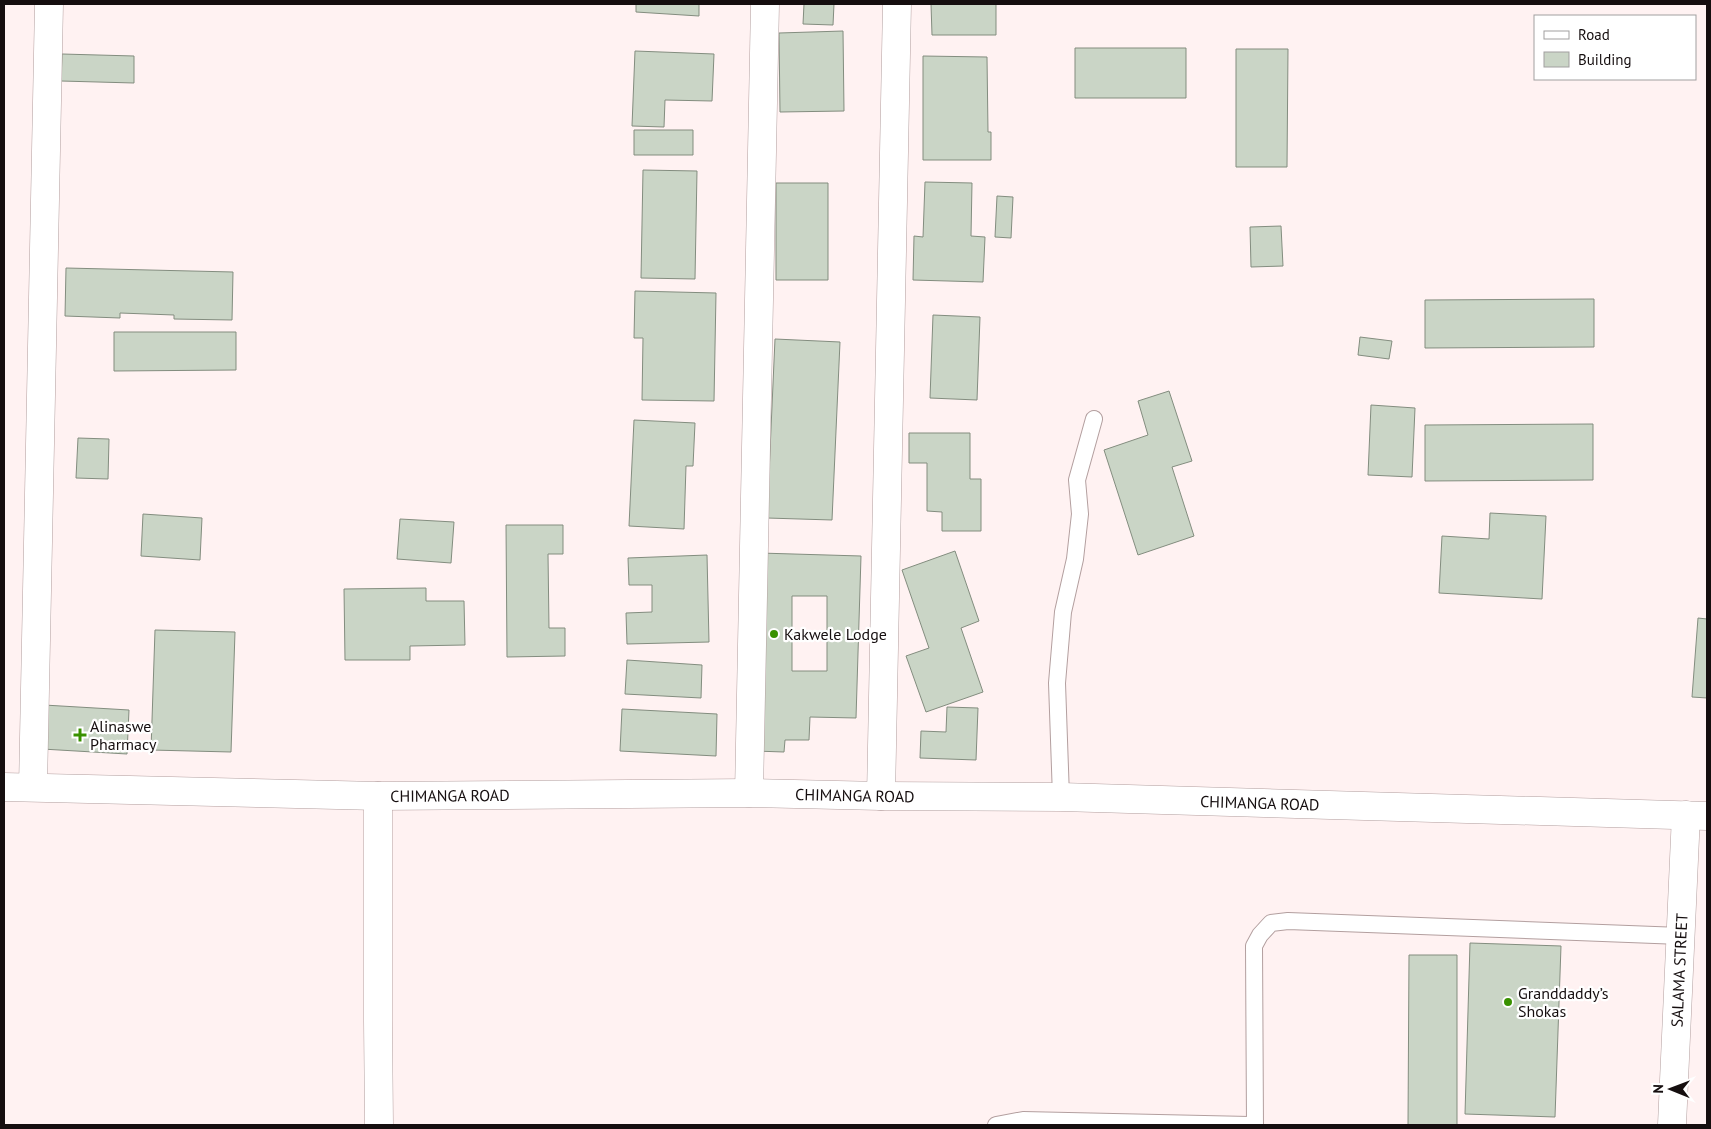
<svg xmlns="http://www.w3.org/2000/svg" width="1711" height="1129" font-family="'PT Sans',sans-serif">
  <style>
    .building { fill: #cad5c6; stroke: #838d7f; fill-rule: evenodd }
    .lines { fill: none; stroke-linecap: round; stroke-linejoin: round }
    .lane-casing { stroke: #b39f9f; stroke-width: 18 }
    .street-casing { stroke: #b39f9f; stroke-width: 29 }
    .secondary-casing { stroke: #b39f9f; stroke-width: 29 }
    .lane { stroke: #fff; stroke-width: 16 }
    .street { stroke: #fff; stroke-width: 28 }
    .secondary { stroke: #fff; stroke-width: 28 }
    .poi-dot { fill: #399100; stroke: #fff; stroke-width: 2 }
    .labels { text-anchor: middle; stroke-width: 4.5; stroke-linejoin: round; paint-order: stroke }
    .poi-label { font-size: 16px; fill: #150e0f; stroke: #fff; text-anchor: start }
    .street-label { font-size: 16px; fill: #150e0f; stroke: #fff }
  </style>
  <rect width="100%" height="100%" fill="#fff2f2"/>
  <!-- building -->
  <path class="building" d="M636 4H699V16L636 12Z
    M804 4H834L833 25 803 24Z
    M931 4H996V35H932Z
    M843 31 844 111 780 112 779 33Z
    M1075 48H1186V98H1075Z
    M1236 49H1288L1287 167H1236Z
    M635 51 714 54 712 101 665 100 664 127 632 126Z
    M62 54 134 56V83L61 81Z
    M923 56 987 57 988 132H991V160H923Z
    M634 130H693V155H634Z
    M643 170 697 171 695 279 641 278Z
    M925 182 972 183 971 236 985 237 983 282 913 280 914 236 923 237Z
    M776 183H828V280H776Z
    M997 196 1013 197 1011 238 995 237Z
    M1281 226 1283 266 1251 267 1250 227Z
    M66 268 233 272 232 320 174 319V315L120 313V318L65 316Z
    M635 291 716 293 714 401 642 400 643 338H634Z
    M1594 299V347L1425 348V300Z
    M933 315 980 317 977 400 930 398Z
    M114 332H236V370L114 371Z
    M1360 337 1392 341 1389 359 1358 355Z
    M775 339 840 342 832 520 767 518Z
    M1169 391 1192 461 1172 467 1194 536 1138 555 1104 450 1148 435 1138 401Z
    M1371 405 1415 408 1412 477 1368 475Z
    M634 420 695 423 693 466H686L684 529 629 526Z
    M1593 424V480L1425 481V425Z
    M909 433H970V479H981V531H942V512L927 511V463H909Z
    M78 438 109 439 108 479 76 478Z
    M1490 513 1546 516 1542 599 1439 593 1442 536 1489 539Z
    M143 514 202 518 200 560 141 556Z
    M400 519 454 522 451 563 397 559Z
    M506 525H563V554H548L549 628H565V656L507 657Z
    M955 551 979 621 961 628 983 692 926 712 906 656 929 648 902 570Z
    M759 553 861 556 856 718 810 717 809 740H785L784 752 754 751ZM792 596H827V671H792Z
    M707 555 709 642 627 644 626 613 652 612V585H629L628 558Z
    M426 588V601H464L465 645 410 646V660H345L344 589Z
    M1698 618 1707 619V698L1692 697Z
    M155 630 235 632 231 752 151 750Z
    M627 660 702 665 701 698 625 694Z
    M44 705 129 710 127 754 42 749Z
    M947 707 978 708 976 760 920 758 921 731 946 732Z
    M622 709 717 714 716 756 620 751Z
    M1470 943 1561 946 1555 1117 1465 1114Z
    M1409 955H1457V1125H1408Z"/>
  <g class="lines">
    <defs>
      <path id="lane" d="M1061 797 1057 683 1063 612 1075 559 1080 514 1077 480 1094 419
        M996 1125 1023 1120 1249 1125
        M1255 1125 1254 946 1260 935 1271 923 1288 921 1681 936"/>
      <g id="street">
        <path d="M33 787 49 4"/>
        <path d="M749 793 765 4"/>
        <path d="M378 796V1021L379 1125"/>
        <path d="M881 796 897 4"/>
        <path id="s1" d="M1672 1125 1686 815"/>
      </g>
      <g id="secondary">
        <path id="s2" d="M4 787 378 796 749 793 881 796 1061 797 1707 816"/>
      </g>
    </defs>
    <!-- lane casing -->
    <use href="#lane" class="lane-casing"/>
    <!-- street casing -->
    <use href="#street" class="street-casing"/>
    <!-- secondary casing -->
    <use href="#secondary" class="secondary-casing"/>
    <!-- lane -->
    <use href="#lane" class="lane"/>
    <!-- street -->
    <use href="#street" class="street"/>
    <!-- secondary -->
    <use href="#secondary" class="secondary"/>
  </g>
  <!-- markers -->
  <g class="poi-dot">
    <circle cx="774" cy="634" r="5"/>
    <path d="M77.5 727.5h5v5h5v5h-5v5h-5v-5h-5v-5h5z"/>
    <circle cx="1508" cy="1002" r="5"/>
  </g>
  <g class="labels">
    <!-- poi labels -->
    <g class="poi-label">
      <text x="784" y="640">Kakwele Lodge</text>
      <text x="90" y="732">Alinaswe<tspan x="90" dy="18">Pharmacy</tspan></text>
      <text x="1518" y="999">Granddaddy’s<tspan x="1518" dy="18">Shokas</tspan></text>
    </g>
    <!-- street labels -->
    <g class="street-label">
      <text dy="6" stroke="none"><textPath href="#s2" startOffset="446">CHIMANGA ROAD</textPath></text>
      <text dy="6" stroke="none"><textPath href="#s2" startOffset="851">CHIMANGA ROAD</textPath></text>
      <text dy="6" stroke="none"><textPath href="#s2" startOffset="1256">CHIMANGA ROAD</textPath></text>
      <text dy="6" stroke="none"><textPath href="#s1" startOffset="155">SALAMA STREET</textPath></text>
    </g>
  </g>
  <!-- border -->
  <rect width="1711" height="1129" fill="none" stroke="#150e0f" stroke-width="10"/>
  <!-- legend -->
  <rect x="1534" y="15" width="162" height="65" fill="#ffffff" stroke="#a19f9f"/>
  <rect x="1544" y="31" width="25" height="8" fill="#ffffff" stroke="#a19f9f"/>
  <text x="1578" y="40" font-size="15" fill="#150e0f">Road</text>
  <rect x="1544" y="52" width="25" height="15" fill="#cad5c6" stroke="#a19f9f"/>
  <text x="1578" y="65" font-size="15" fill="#150e0f">Building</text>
  <!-- north arrow -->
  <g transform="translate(1671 1089) rotate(271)" stroke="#ffffff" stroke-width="4" paint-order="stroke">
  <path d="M0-4L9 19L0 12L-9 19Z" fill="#150e0f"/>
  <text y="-8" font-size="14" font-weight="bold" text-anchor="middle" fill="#150e0f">N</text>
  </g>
</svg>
